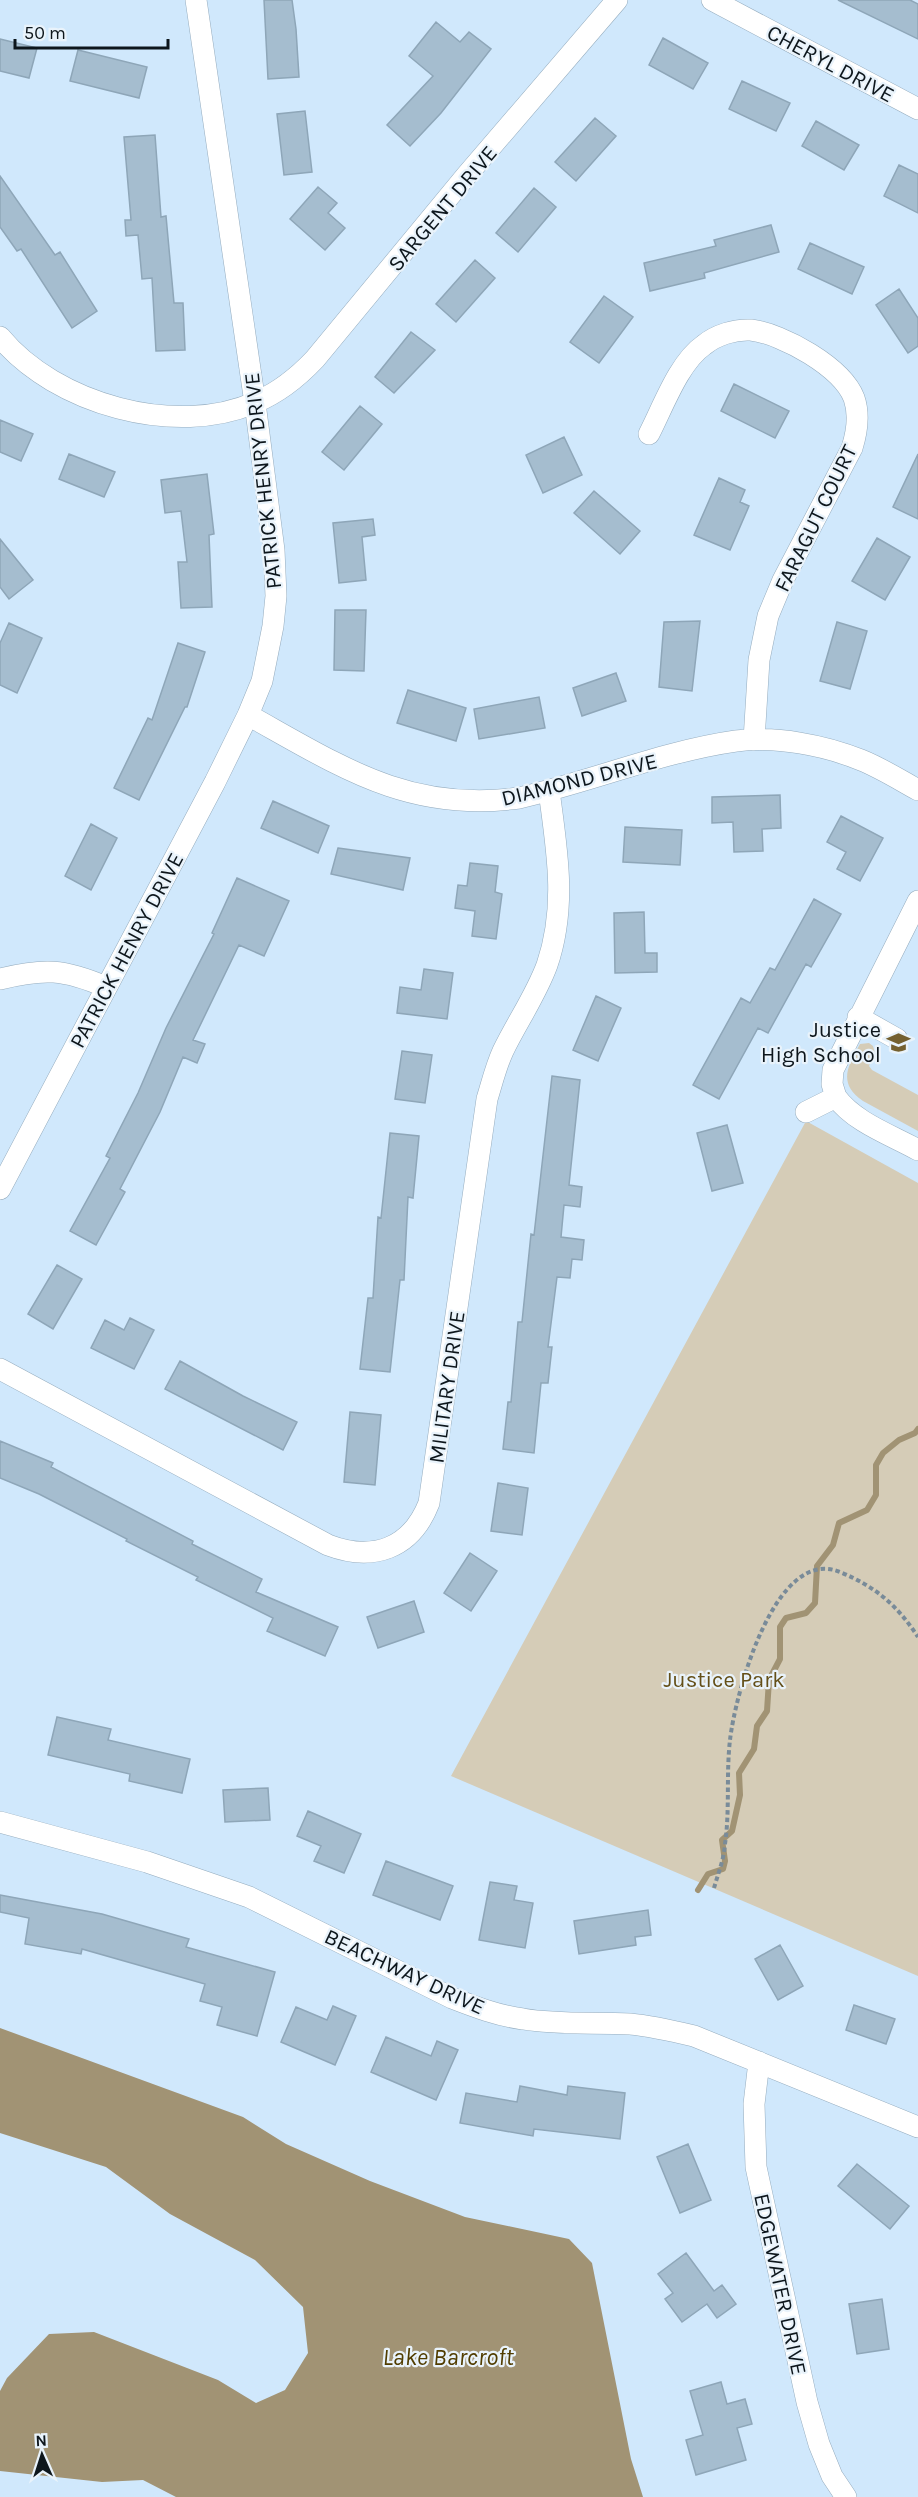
<svg xmlns="http://www.w3.org/2000/svg" width="918" height="2497" font-family="Karla,sans-serif">
  <style>
    .green { fill: #d5ccb7 }
    .water { fill: #a19374 }
    .lines { fill: none; stroke-linecap: round; stroke-linejoin: round }
    .stream { stroke: #a19374; stroke-width: 6 }
    .building { fill: #a5bdcf; stroke: #8ea6b8; stroke-width: 1.5 }
    .minor-casing { stroke: #95acbe; stroke-width: 22 }
    .path { stroke: #798b99; stroke-width: 4; stroke-dasharray: 4.5 3; stroke-linecap: butt }
    .minor { stroke: #fff; stroke-width: 21 }
    .labels { text-anchor: middle; stroke-width: 4.5; stroke-linejoin: round; paint-order: stroke }
    .street-label { font-size: 22px; fill: #0d161c; stroke: #e9f3fb }
    .poi-label { font-size: 22px; fill: #0d161c; stroke: #e9f3fb; text-anchor: end }
    .park-label { font-size: 22px; fill: #644f18; stroke: #e9f3fb }
    .water-label { font-size: 24px; font-style: italic; fill: #513d00; stroke: #e9f3fb }
  </style>
  <rect width="100%" height="100%" fill="#d0e8fc"/>
  <!-- green -->
  <path class="green" d="M869 1043 873 1046 875 1053 869 1066 872 1070 918 1095V1131L863 1101C837 1083 848 1066 860 1044Z
    M806 1121 918 1183V1976L451 1776Z"/>
  <!-- water -->
  <path class="water" d="M0 2028 243 2117 286 2144 370 2181 465 2217 569 2239 592 2263 631 2459 643 2497H176L143 2480 102 2482 0 2471V2391L7 2378 49 2334 94 2332 218 2380 256 2403 285 2390 308 2353 303 2307 255 2260 170 2214 106 2167 0 2133Z"/>
  <g class="lines">
    <!-- stream -->
    <path class="stream" d="M698 1890 708 1874 723 1869 725 1861 722 1840 732 1831 740 1795 739 1773 754 1749 757 1726 767 1711 769 1680 780 1659V1627L786 1618 806 1613 815 1603 817 1566 833 1545 839 1523 867 1510 876 1495V1465L883 1453 899 1440 915 1433 918 1429"/>
  </g>
  <!-- building -->
  <path class="building" d="M264 0H292L296 29 299 77 268 79Z
    M838 0H910L918 4V39Z
    M436 22 460 42 469 32 491 49 441 113 410 146 387 125 433 76 409 56Z
    M663 38 708 63 693 89 649 65Z
    M0 39 37 48 29 78 0 71Z
    M78 50 147 67 139 98 70 81Z
    M742 81 790 103 776 131 729 109Z
    M305 111 312 172 284 175 277 114Z
    M595 118 616 136 576 181 555 162Z
    M816 121 859 145 844 170 802 146Z
    M155 135 161 217 166 216 174 303H183L185 350 156 351 152 278 142 279 138 235 126 236 125 220H131L124 137Z
    M899 165 918 174V213L884 196Z
    M0 176 55 255 60 252 97 311 72 328 21 249 17 251 0 227Z
    M318 187 337 203 328 213 345 228 325 250 290 219Z
    M534 188 556 207 518 252 496 233Z
    M771 225 779 252 704 273 705 278 650 291 644 263 716 246 714 240Z
    M810 243 864 267 852 294 798 269Z
    M475 260 495 278 456 322 436 304Z
    M899 289 918 318V346L908 353 876 305Z
    M604 296 633 317 599 363 570 342Z
    M411 332 435 350 394 393 375 377Z
    M734 384 789 411 775 438 721 411Z
    M360 406 382 424 344 470 322 452Z
    M0 420 33 434 21 461 0 452Z
    M564 437 582 475 543 493 526 455Z
    M69 454 115 472 104 497 59 479Z
    M918 454V519L893 507Z
    M207 474 214 534 209 535 212 607 181 608 178 562H187L181 511 165 513 161 480Z
    M719 478 745 490 740 502 749 506 730 550 694 535Z
    M594 491 640 531 620 554 574 513Z
    M373 519 375 535 362 537 366 580 339 583 333 523Z
    M877 538 910 557 885 600 852 581Z
    M0 539 33 580 9 599 0 587Z
    M335 610H366L364 671 334 670Z
    M700 621 692 691 659 687 664 622Z
    M837 622 867 631 850 689 820 681Z
    M9 623 42 638 17 693 0 685V643Z
    M178 643 205 652 187 707H185L139 800 114 788 148 718 152 720Z
    M616 673 626 701 582 716 573 688Z
    M408 690 466 708 456 741 397 723Z
    M539 697 545 728 479 739 474 709Z
    M780 795 781 828 762 829 763 851 734 852 733 822 712 823V797Z
    M273 801 329 826 318 853 261 828Z
    M841 816 883 838 860 881 837 869 846 852 827 842Z
    M91 824 117 838 91 890 65 876Z
    M625 827 682 830 680 865 623 862Z
    M338 848 410 858 403 890 331 874Z
    M470 863 498 866 495 892 502 894 496 939 472 936 475 911 455 908 458 885 467 886Z
    M237 878 289 901 264 956 239 945 193 1040 205 1044 197 1063 183 1057 160 1112 120 1189 125 1192 96 1245 70 1231 110 1158 106 1156 138 1093 166 1028 214 934 212 933Z
    M814 899 841 914 811 967 806 964 768 1033 758 1028 719 1099 693 1085 741 998 750 1003 770 968 775 970Z
    M644 912 645 953H657V972L615 973 614 913Z
    M424 969 453 973 447 1019 397 1013 400 987 421 990Z
    M596 996 621 1008 598 1061 573 1050Z
    M402 1051 432 1055 425 1103 395 1099Z
    M552 1076 580 1080 569 1185 582 1187 580 1207 564 1205 561 1237 584 1240 582 1260 572 1259 570 1278 557 1277 548 1347H552L548 1383H541L534 1453 503 1449 508 1402H511L518 1322H522L531 1234 534 1235Z
    M727 1125 743 1183 712 1191 697 1133Z
    M390 1133 419 1136 413 1198 408 1197 404 1280H400L390 1372 360 1369 368 1298H373L378 1217 381 1218Z
    M57 1265 82 1279 53 1329 28 1314Z
    M130 1318 154 1330 134 1369 91 1348 105 1320 124 1330Z
    M180 1361 243 1396 297 1422 283 1450 165 1389Z
    M350 1412 381 1415 375 1485 344 1482Z
    M0 1441 53 1463 51 1467 193 1541 192 1544 262 1579 256 1592 338 1627 325 1656 267 1631 273 1618 196 1580 198 1577 126 1541 127 1539 39 1494 0 1478Z
    M498 1483 528 1488 522 1535 491 1531Z
    M470 1553 497 1571 471 1611 444 1593Z
    M414 1601 424 1632 378 1648 367 1617Z
    M57 1717 111 1729 108 1740 190 1759 182 1793 129 1781 130 1774 48 1755Z
    M268 1788 270 1820 225 1822 223 1790Z
    M308 1811 361 1834 344 1873 314 1861 321 1846 297 1836Z
    M386 1861 453 1886 440 1920 373 1895Z
    M490 1882 517 1886 514 1900 533 1903 525 1948 479 1940Z
    M0 1895 102 1914 189 1939 186 1947 275 1972 257 2036 217 2025 222 2007 200 2001 205 1984 82 1949 81 1954 25 1944 29 1918 0 1912Z
    M648 1910 651 1935 635 1937 636 1945 579 1954 574 1921Z
    M780 1945 803 1986 778 2000 755 1959Z
    M854 2005 895 2019 886 2044 846 2030Z
    M333 2006 356 2016 335 2065 281 2042 296 2007 327 2020Z
    M386 2037 431 2056 437 2041 458 2050 436 2100 371 2072Z
    M520 2086 567 2095 568 2086 625 2093 620 2139 534 2129 533 2136 460 2123 466 2093 517 2102Z
    M688 2144 711 2200 680 2213 657 2157Z
    M857 2164 909 2206 890 2229 838 2186Z
    M686 2253 714 2291 722 2285 736 2304 717 2318 707 2304 682 2322 665 2299 673 2293 658 2274Z
    M882 2299 889 2349 857 2354 849 2304Z
    M721 2382 727 2404 745 2399 752 2424 737 2428 746 2460 696 2475 686 2440 703 2435 690 2391Z"/>
  <g class="lines">
    <defs>
      <path id="minor" d="M712 0 918 109
        M0 337C55 404 176 438 256 402 280 392 298 377 315 359L466 176 617 0
        M649 434C663 407 679 362 704 345 716 335 735 329 751 330 783 334 842 367 854 398 860 415 857 432 852 448L783 580 768 616 759 660 754 740
        M248 715C340 766 408 813 519 798 590 782 664 751 736 741 776 736 824 745 861 760 881 768 900 780 918 790
        M0 979C44 968 64 969 106 987
        M858 1017 897 1039
        M836 1097C854 1122 891 1135 918 1150
        M806 1112 836 1097 832 1084 833 1070 918 901
        M0 1189 215 782 248 715 262 681 273 626 276 596 274 550 255 403 196 0
        M0 1369 328 1545C373 1562 411 1549 429 1503L487 1099C492 1083 496 1066 503 1051 517 1022 536 995 547 965 567 907 557 850 549 791
        M0 1822 147 1862 249 1897 452 1998C475 2007 499 2016 523 2019 559 2025 595 2022 630 2024 652 2026 673 2031 694 2036L918 2127
        M759 2062 754 2104 756 2167 807 2402 819 2444 832 2476 846 2497"/>
    </defs>
    <!-- minor casing -->
    <use href="#minor" class="minor-casing"/>
    <!-- path -->
    <path class="path" d="M714 1888C718 1874 724 1859 725 1844 730 1810 726 1774 730 1740 735 1695 775 1545 840 1572 876 1587 897 1605 918 1637"/>
    <!-- minor -->
    <use href="#minor" class="minor"/>
  </g>
  <!-- icons -->
  <defs>
    <symbol id="school-bare" viewBox="-9 -9 18 18"><path d="M0-5L7-2L0 1L-7-2ZM-4 1L0 2.5L4 1V4Q0 6-4 4Z" fill="#74602f" stroke="#e9f3fb" stroke-width="2.5" paint-order="stroke"/></symbol>
  </defs>
  <g fill-rule="evenodd">
    <use href="#school-bare" x="882" y="1026" width="33" height="33"/>
  </g>
  <g class="labels">
    <!-- street labels -->
    <g class="street-label">
      <text transform="translate(831 63) rotate(28)" y="8">CHERYL DRIVE</text>
      <text transform="translate(442 208) rotate(-50)" y="8">SARGENT DRIVE</text>
      <text transform="translate(262 481) rotate(-96)" y="8">PATRICK HENRY DRIVE</text>
      <text transform="translate(815 518) rotate(-64)" y="8">FARAGUT COURT</text>
      <text transform="translate(579 779) rotate(-14)" y="8">DIAMOND DRIVE</text>
      <text transform="translate(126 950) rotate(-62)" y="8">PATRICK HENRY DRIVE</text>
      <text transform="translate(446 1387) rotate(-82)" y="8">MILITARY DRIVE</text>
      <text transform="translate(405 1971) rotate(25)" y="8">BEACHWAY DRIVE</text>
      <text transform="translate(781 2284) rotate(78)" y="8">EDGEWATER DRIVE</text>
    </g>
    <!-- poi labels -->
    <g class="poi-label">
      <text x="881" y="1037">Justice<tspan x="881" dy="25">High School</tspan></text>
    </g>
    <!-- park labels -->
    <g class="park-label">
      <text x="724" y="1687">Justice Park</text>
    </g>
    <!-- water labels -->
    <g class="water-label">
      <text x="448" y="2365">Lake Barcroft</text>
    </g>
  </g>
  <!-- north arrow -->
  <g transform="translate(42 2455) rotate(357)" stroke="#e9f3fb" stroke-width="4.5" paint-order="stroke">
  <path d="M0-4.5L10 22L0 15L-10 22Z" fill="#0d161c"/>
  <text y="-9" font-size="16" font-weight="bold" text-anchor="middle" fill="#0d161c">N</text>
  </g>
  <!-- scale -->
  <path d="M15 39v9h153v-9" fill="none" stroke="#0d161c" stroke-width="3"/>
  <text x="24" y="39" font-size="18" fill="#0d161c" stroke="#e9f3fb" stroke-width="4.5" paint-order="stroke">50 m</text>
</svg>
